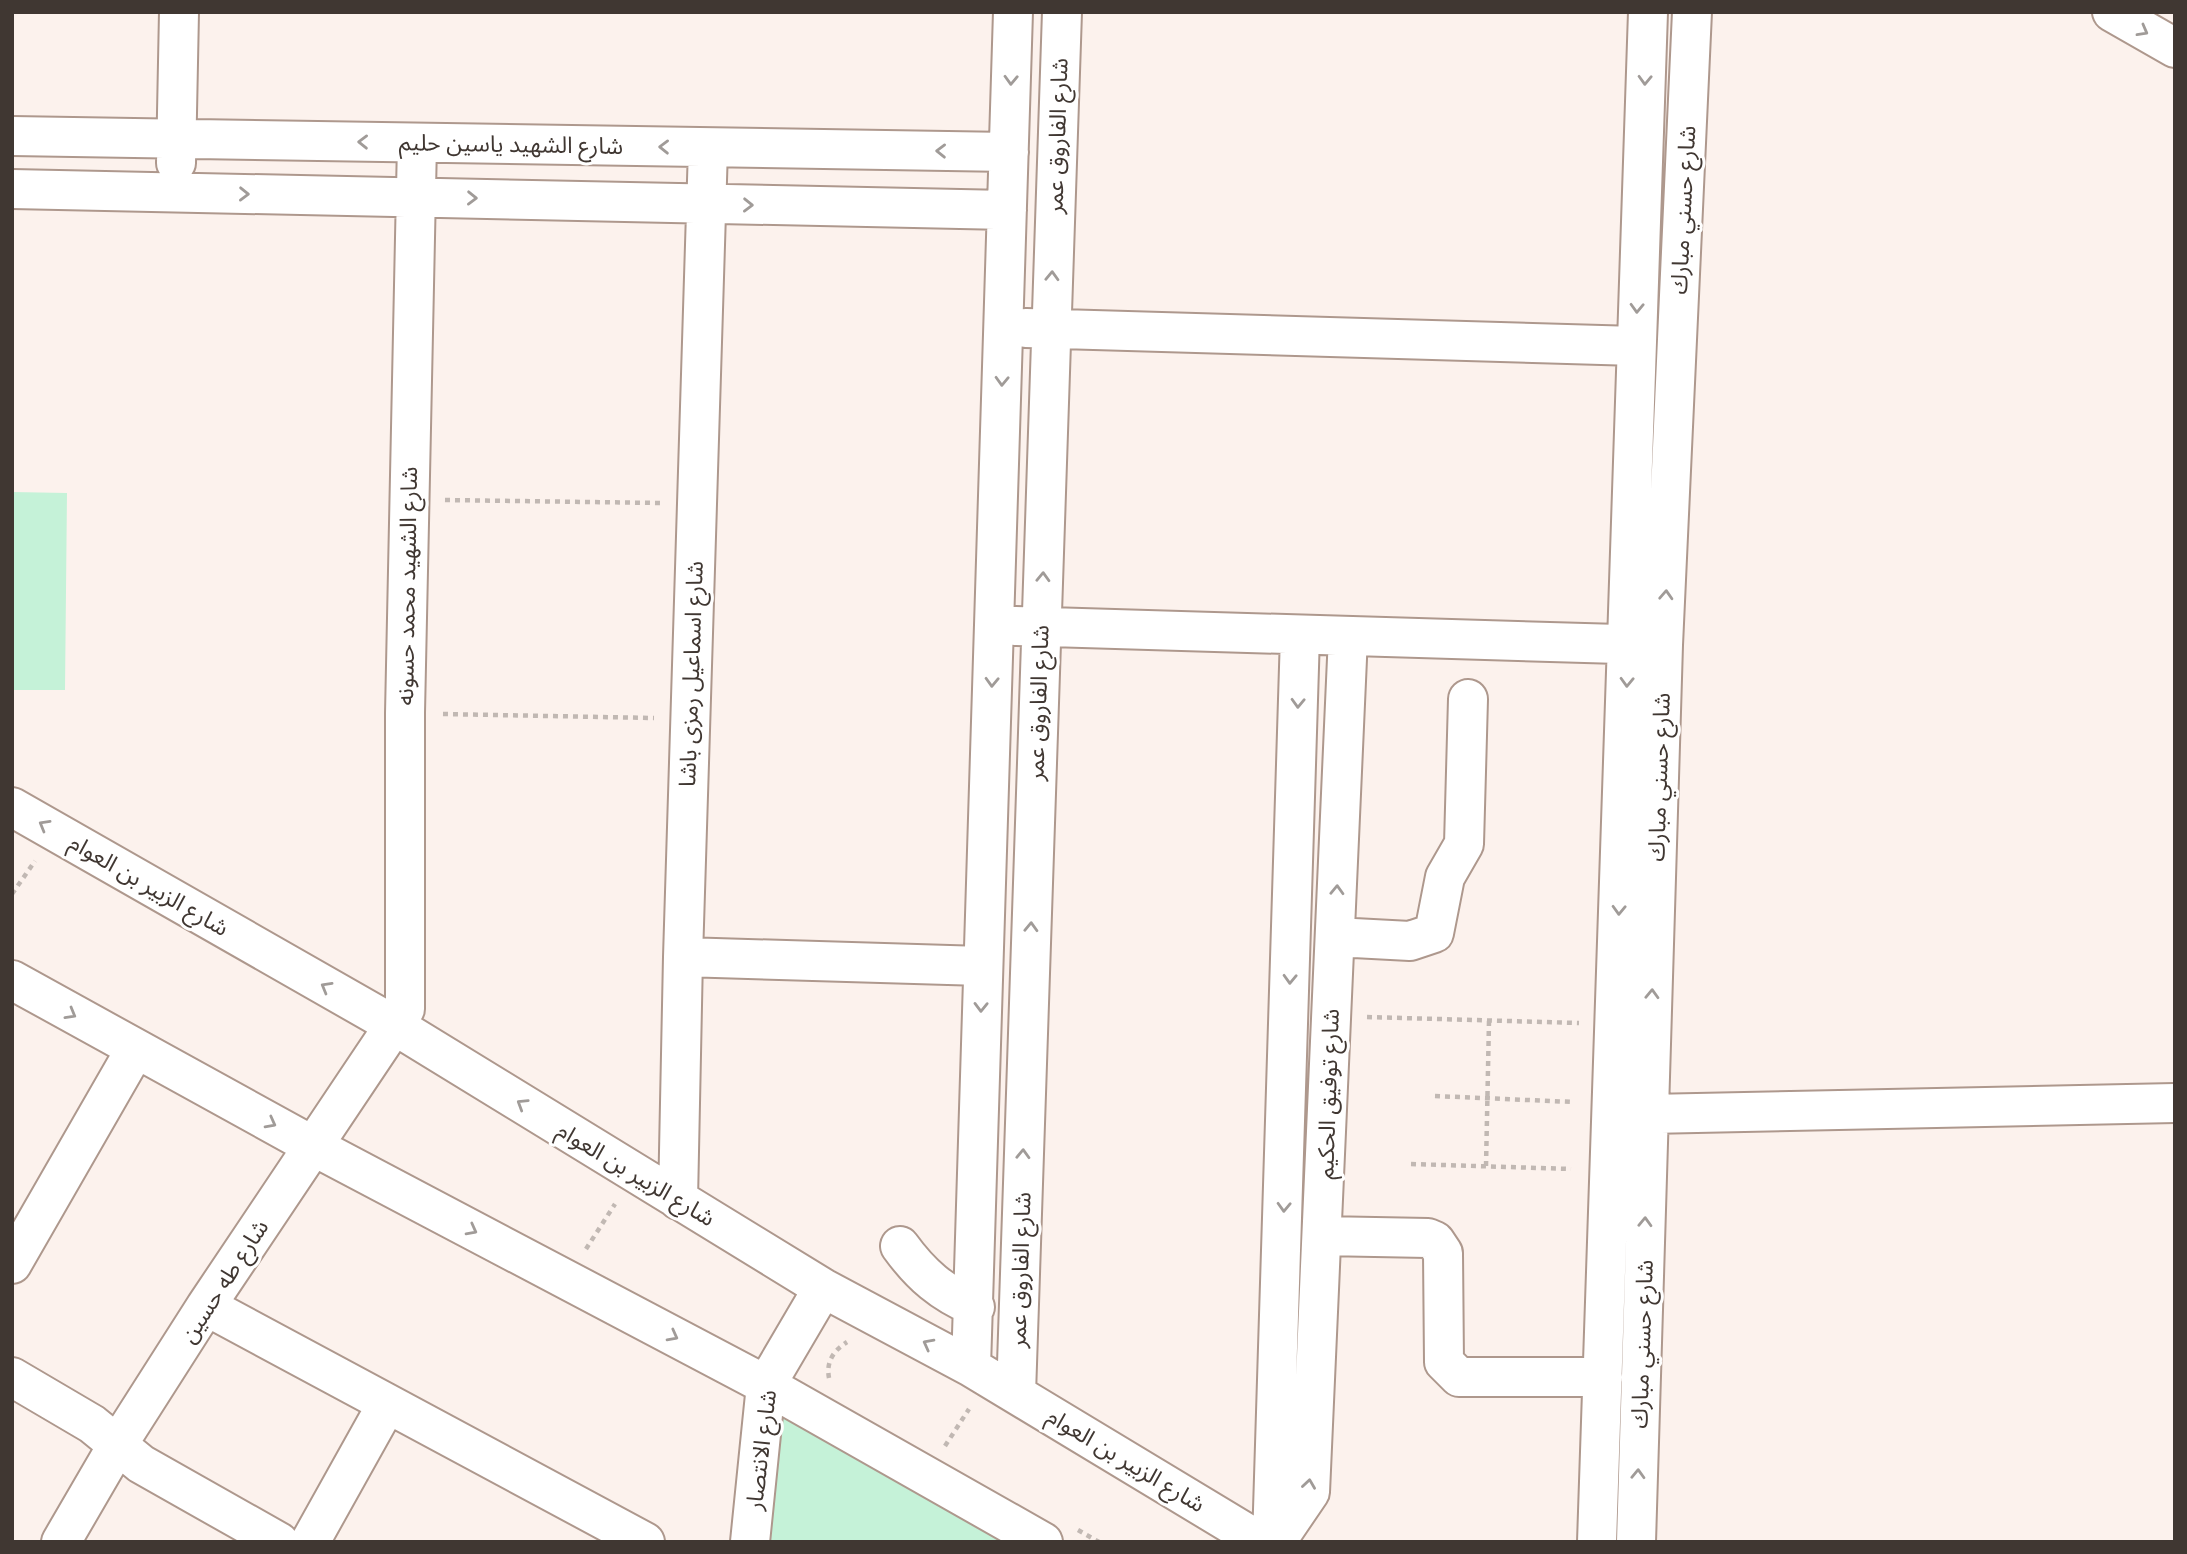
<svg xmlns="http://www.w3.org/2000/svg" width="2187" height="1554" font-family="Roboto,'Noto Sans Arabic',sans-serif">
  <style>
    .green { fill: #c5f2d8 }
    .lines { fill: none; stroke-linecap: round; stroke-linejoin: round }
    .minor-casing { stroke: #ae988d; stroke-width: 42 }
    .major-casing { stroke: #ae988d; stroke-width: 42 }
    .path { stroke: #c1b8b3; stroke-width: 4.5; stroke-dasharray: 5 5; stroke-linecap: butt }
    .minor { stroke: #fff; stroke-width: 38 }
    .major { stroke: #fff; stroke-width: 38 }
    .oneway { stroke: #a09b98 }
    .labels { text-anchor: middle; stroke-width: 6; stroke-linejoin: round; paint-order: stroke }
    .street-label { font-size: 23px; fill: #403732; stroke: #fff }
  </style>
  <rect width="100%" height="100%" fill="#fcf2ed"/>
  <!-- green -->
  <path class="green" d="M12 492 67 493 65 690H12Z
    M771 1395 1029 1542H757Z"/>
  <g class="lines">
    <defs>
      <path id="minor" d="M12 136 1009 152
        M176 163 179 12
        M12 189 1007 210
        M1026 328 1636 346
        M1015 626 1654 645
        M12 807 394 1025 823 1288 971 1367 1261 1542
        M1335 937 1410 941 1434 933 1445 877 1464 844 1468 699
        M683 957 982 966
        M12 980 313 1146 766 1385 1043 1542
        M1649 1114 2175 1103
        M678 1200 683 957 708 148
        M1322 1236 1428 1238 1435 1241 1443 1253 1444 1362 1459 1377H1603
        M900 1246C921 1275 942 1293 975 1307
        M12 1264 135 1050
        M206 1306 645 1542
        M971 1367 1013 12
        M12 1377 92 1424 141 1464 279 1542
        M1016 1394 1062 12
        M61 1542 118 1444 206 1306 405 1009V713L417 143
        M310 1542 387 1404
        M750 1542 766 1385 823 1288
        M1272 1542 1300 635
        M1276 1542 1310 1492 1348 636
        M1597 1542 1648 12
        M1636 1542 1663 645 1692 12"/>
      <path id="major" d="M2112 12 2175 48"/>
    </defs>
    <!-- minor casing -->
    <use href="#minor" class="minor-casing"/>
    <!-- major casing -->
    <use href="#major" class="major-casing"/>
    <!-- path -->
    <path class="path" d="M445 500 660 503
      M443 714 654 718
      M12 894 35 861
      M1367 1017 1579 1023
      M1435 1096 1574 1102
      M1411 1164 1571 1169
      M1486 1166 1489 1021
      M586 1249 615 1204
      M829 1378C826 1362 833 1351 847 1342
      M945 1446 969 1409
      M1078 1530 1099 1542"/>
    <!-- minor -->
    <use href="#minor" class="minor"/>
    <!-- major -->
    <use href="#major" class="major"/>
  </g>
  <!-- one-way arrows -->
  <defs><path id="oneway-chevron" d="M-2-3.5L2.5 0L-2 3.5" fill="none" stroke-width="1.6" stroke-linecap="round" stroke-linejoin="round" transform="scale(1.75)"/></defs>
  <g class="oneway">
    <use href="#oneway-chevron" transform="translate(2143 31) rotate(29)"/>
    <use href="#oneway-chevron" transform="translate(1011 80) rotate(92)"/>
    <use href="#oneway-chevron" transform="translate(1645 80) rotate(92)"/>
    <use href="#oneway-chevron" transform="translate(363 142) rotate(-179)"/>
    <use href="#oneway-chevron" transform="translate(664 147) rotate(-179)"/>
    <use href="#oneway-chevron" transform="translate(941 151) rotate(-179)"/>
    <use href="#oneway-chevron" transform="translate(244 194) rotate(1)"/>
    <use href="#oneway-chevron" transform="translate(472 198) rotate(1)"/>
    <use href="#oneway-chevron" transform="translate(748 205) rotate(1)"/>
    <use href="#oneway-chevron" transform="translate(1052 276) rotate(-88)"/>
    <use href="#oneway-chevron" transform="translate(1637 308) rotate(92)"/>
    <use href="#oneway-chevron" transform="translate(1002 381) rotate(92)"/>
    <use href="#oneway-chevron" transform="translate(1043 577) rotate(-88)"/>
    <use href="#oneway-chevron" transform="translate(1666 595) rotate(-87)"/>
    <use href="#oneway-chevron" transform="translate(992 682) rotate(92)"/>
    <use href="#oneway-chevron" transform="translate(1627 682) rotate(92)"/>
    <use href="#oneway-chevron" transform="translate(1298 703) rotate(92)"/>
    <use href="#oneway-chevron" transform="translate(44 825) rotate(-150)"/>
    <use href="#oneway-chevron" transform="translate(1337 890) rotate(-88)"/>
    <use href="#oneway-chevron" transform="translate(1619 910) rotate(92)"/>
    <use href="#oneway-chevron" transform="translate(1031 927) rotate(-88)"/>
    <use href="#oneway-chevron" transform="translate(1290 979) rotate(92)"/>
    <use href="#oneway-chevron" transform="translate(326 987) rotate(-150)"/>
    <use href="#oneway-chevron" transform="translate(1652 994) rotate(-88)"/>
    <use href="#oneway-chevron" transform="translate(981 1007) rotate(91)"/>
    <use href="#oneway-chevron" transform="translate(71 1014) rotate(30)"/>
    <use href="#oneway-chevron" transform="translate(522 1104) rotate(-148)"/>
    <use href="#oneway-chevron" transform="translate(271 1123) rotate(28)"/>
    <use href="#oneway-chevron" transform="translate(1023 1154) rotate(-88)"/>
    <use href="#oneway-chevron" transform="translate(1284 1207) rotate(92)"/>
    <use href="#oneway-chevron" transform="translate(1645 1222) rotate(-88)"/>
    <use href="#oneway-chevron" transform="translate(472 1230) rotate(28)"/>
    <use href="#oneway-chevron" transform="translate(673 1336) rotate(28)"/>
    <use href="#oneway-chevron" transform="translate(928 1344) rotate(-152)"/>
    <use href="#oneway-chevron" transform="translate(1638 1474) rotate(-88)"/>
    <use href="#oneway-chevron" transform="translate(1309 1484) rotate(-82)"/>
  </g>
  <g class="labels">
    <!-- street labels -->
    <g class="street-label">
      <text transform="translate(1057 136) rotate(-88)" y="8">شارع الفاروق عمر</text>
      <text transform="translate(511 144) rotate(1)" y="8">شارع الشهيد ياسين حليم</text>
      <text transform="translate(1683 210) rotate(-87)" y="8">شارع حسني مبارك</text>
      <text transform="translate(407 586) rotate(-89)" y="8">شارع الشهيد محمد حسونه</text>
      <text transform="translate(691 674) rotate(-88)" y="8">شارع اسماعيل رمزى باشا</text>
      <text transform="translate(1038 703) rotate(-88)" y="8">شارع الفاروق عمر</text>
      <text transform="translate(1659 777) rotate(-88)" y="8">شارع حسني مبارك</text>
      <text transform="translate(149 885) rotate(30)" y="8">شارع الزبير بن العوام</text>
      <text transform="translate(1328 1094) rotate(-88)" y="8">شارع توفيق الحكيم</text>
      <text transform="translate(636 1174) rotate(31)" y="8">شارع الزبير بن العوام</text>
      <text transform="translate(1020 1270) rotate(-88)" y="8">شارع الفاروق عمر</text>
      <text transform="translate(224 1281) rotate(-57)" y="8">شارع طه حسين</text>
      <text transform="translate(1642 1344) rotate(-88)" y="8">شارع حسني مبارك</text>
      <text transform="translate(761 1450) rotate(-83)" y="8">شارع الانتصار</text>
      <text transform="translate(1126 1460) rotate(31)" y="8">شارع الزبير بن العوام</text>
    </g>
  </g>
  <!-- border -->
  <rect width="2187" height="1554" fill="none" stroke="#403732" stroke-width="28"/>
</svg>
